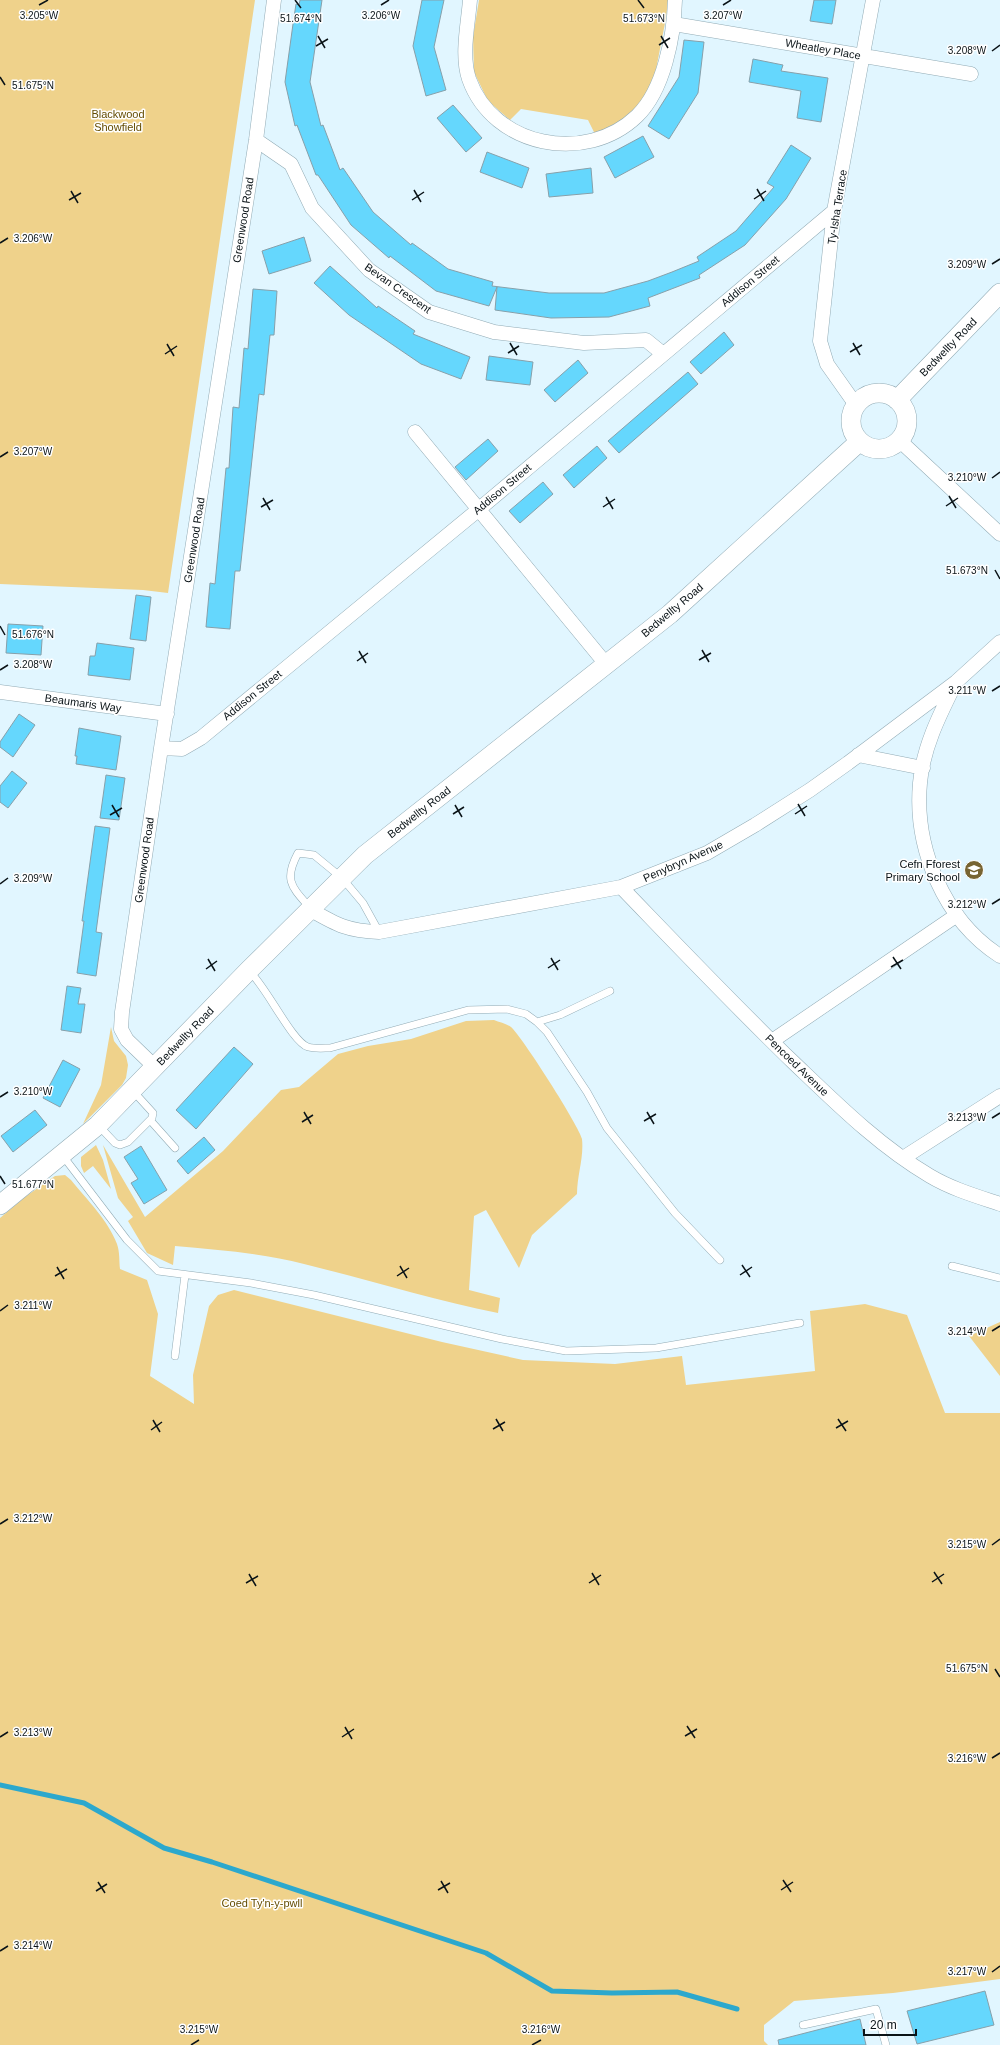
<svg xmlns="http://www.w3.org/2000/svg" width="1000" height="2045" font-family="Helvetica,sans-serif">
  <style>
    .green { fill: #efd28b }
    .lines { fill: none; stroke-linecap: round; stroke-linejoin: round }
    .stream { stroke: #2ca8cd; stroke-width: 5 }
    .building { fill: #65d7fd; stroke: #87a0aa }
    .lane-casing { stroke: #92abb5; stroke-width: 8 }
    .street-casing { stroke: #92abb5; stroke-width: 15 }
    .secondary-casing { stroke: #92abb5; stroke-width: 20 }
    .lane { stroke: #fff; stroke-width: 7 }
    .street { stroke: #fff; stroke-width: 14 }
    .secondary { stroke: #fff; stroke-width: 19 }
    .ticks { fill: none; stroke: #0a1317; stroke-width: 1.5 }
    .labels { text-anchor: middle; stroke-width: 3; stroke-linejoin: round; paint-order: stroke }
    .street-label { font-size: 11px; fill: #0a1317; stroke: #fff }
    .park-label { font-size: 11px; fill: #654d02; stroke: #fff }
    .poi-label { font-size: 11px; fill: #0a1317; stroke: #fff; text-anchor: end }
    .ticks-label { font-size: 10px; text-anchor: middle; fill: #0a1317; stroke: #fff; stroke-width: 3; stroke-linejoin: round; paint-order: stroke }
  </style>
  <rect width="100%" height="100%" fill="#e1f6ff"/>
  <!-- green -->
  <path class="green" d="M0 0H255L168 593 143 590 0 584Z
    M479 0H668L666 18 653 85 639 105 624 119 595 134 588 120 521 109 510 120 488 101 474 72 473 37Z
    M494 1020C499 1022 507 1024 511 1027 521 1035 581 1129 582 1139 584 1158 577 1175 577 1194L532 1235 519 1268 486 1210 474 1216 469 1290 500 1298 498 1313C433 1300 369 1280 304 1264 263 1253 218 1250 175 1246L173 1265 147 1253 128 1221 133 1217 118 1198 103 1145 145 1217 223 1151 281 1090 299 1087 338 1054 368 1046 411 1039 466 1021Z
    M111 1027 114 1041 126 1056 128 1065 126 1078 122 1085 83 1124 101 1085Z
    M96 1145 103 1160 111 1189 93 1166 84 1173 81 1166V1157Z
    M65 1175 71 1180C87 1200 108 1220 117 1244 120 1253 119 1261 120 1269L147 1280 158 1314 150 1376 194 1404 193 1375 209 1306 218 1295 234 1290 442 1342 523 1360 615 1364 682 1356 686 1385 815 1371 810 1311 865 1304 907 1315 945 1413H1000V1979L893 1993 794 2001 764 2025V2041L768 2045H0V1218L25 1197 55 1176Z
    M1000 1322V1376L969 1336Z"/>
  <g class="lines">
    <!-- stream -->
    <path class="stream" d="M0 1785 84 1803 164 1848 212 1862 486 1953 552 1991 612 1993 677 1992 737 2009"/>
  </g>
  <!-- building -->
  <path class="building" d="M300 0H322L310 82 321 126 323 125 340 170 343 168 373 212 411 245 412 243 448 269 493 282 492 286 549 293H604L648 281 672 272 699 261 697 257 736 231 774 187 767 183 791 145 811 158 786 199 745 245 699 275 700 278 648 298 650 306 609 317 551 318 495 310 497 287 489 306 436 291 390 256 389 258 351 225 318 175H316L297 125 295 126 285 82 293 24 296 4 299 5Z
    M422 0H444L434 47 446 90 426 96 413 46Z
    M814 0H836L832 24 810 21Z
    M684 40 704 42 698 93 669 139 648 126 679 77Z
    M753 59 783 65 781 71 828 78 821 122 797 118 801 91 749 82Z
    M453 105 482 138 466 152 437 118Z
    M643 136 654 157 615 178 604 157Z
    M487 152 529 168 522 188 480 172Z
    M591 168 593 193 549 197 546 174Z
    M304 237 311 261 269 274 262 251Z
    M330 266 377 308 378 306 415 331 413 334 470 357 461 379 421 364 349 315 314 283Z
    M253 289 277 291 274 335H270L264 395 259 394 240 571H235L230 629 206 627 210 583 215 584 226 468H229L233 407 239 408 244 348 248 349Z
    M724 332 734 345 701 374 690 362Z
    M489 356 533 362 530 385 486 380Z
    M578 360 588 373 555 402 544 390Z
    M688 372 698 384 619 453 608 441Z
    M488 439 498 451 466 480 455 467Z
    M597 446 607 458 574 488 563 475Z
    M543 482 553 494 520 523 509 511Z
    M136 595 151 597 146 641 130 639Z
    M8 624 43 626 41 655 6 653Z
    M97 643 134 648 130 680 88 675 90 656H95Z
    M19 714 35 725 13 757 0 747V742Z
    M79 728 121 736 116 770 76 764 77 756H75Z
    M12 771 27 783 8 808 0 802V786Z
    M106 775 125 778 119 820 100 818Z
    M95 826 110 828 96 932 102 933 96 976 77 973 84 921H82Z
    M67 986 81 988 78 1004H85L81 1033 61 1030Z
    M234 1047 253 1064 196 1129 176 1110Z
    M63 1060 80 1069 60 1107 43 1098Z
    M35 1110 47 1125 13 1152 1 1136Z
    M204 1137 215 1150 188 1174 177 1161Z
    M141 1146 167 1190 144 1204 131 1183 138 1179 124 1157Z
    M985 1991 994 2025 917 2044 907 2011Z
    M860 2019 866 2045H779L778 2040Z"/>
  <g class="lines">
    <defs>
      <path id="lane" d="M311 909C292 887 283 881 298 853L314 855 342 878 363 903 379 932
        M249 971C266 986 292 1042 308 1047 315 1049 324 1048 330 1048L468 1010 507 1009 526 1014 537 1022 560 1015 610 991
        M537 1022 547 1032 587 1092 607 1128 675 1213 720 1260
        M150 1120 175 1148
        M98 1125 115 1143 120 1145 128 1142 152 1118 153 1113 133 1091
        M63 1156 127 1240 158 1271 251 1283 314 1295 502 1339 566 1351 656 1348 800 1323
        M952 1266 1000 1278
        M175 1356 185 1275
        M803 2025 876 2009 886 2045"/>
      <path id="street" d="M470 0C468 25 461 55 469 79 493 147 586 165 637 116 664 90 674 36 675 0
        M674 24 971 74
        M256 140 291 164 312 208 369 270 429 312 494 332 584 343 646 340 662 353
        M856 405 827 364 820 341 834 211 873 0
        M415 432 606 664
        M899 440 1000 534
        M954 686C939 716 923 748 920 783 914 848 944 920 1000 956
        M0 692 167 714
        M161 748 182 749 201 738 478 510 834 211
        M858 755 923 768
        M621 887C678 946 734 1005 793 1062 836 1103 879 1146 930 1176 952 1189 976 1196 1000 1204
        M311 910C337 925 348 931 379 932L621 887 707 853 755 825 810 790 848 763 956 682 1000 642
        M772 1041 957 915
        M155 1067 127 1040 121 1029 122 1012 161 748 256 140 274 0
        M903 1158 1000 1096"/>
      <path id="secondary" d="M851 421a28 28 0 1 1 56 0a28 28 0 1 1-56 0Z
        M897 400 1000 293
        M0 1205 98 1125 249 970 365 855 670 614 859 442"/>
    </defs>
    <!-- lane casing -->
    <use href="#lane" class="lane-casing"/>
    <!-- street casing -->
    <use href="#street" class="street-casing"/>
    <!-- secondary casing -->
    <use href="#secondary" class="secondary-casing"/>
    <!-- lane -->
    <use href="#lane" class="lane"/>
    <!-- street -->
    <use href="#street" class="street"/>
    <!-- secondary -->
    <use href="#secondary" class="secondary"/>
  </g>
  <!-- ticks -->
  <path class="ticks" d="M295 0 301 8M638 0 644 8M39 5 48 0M381 5 389 0M723 5 731 0M318 36 325 48M661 36 668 48M659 45 670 38M316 46 328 39M992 51 1000 45M0 77 5 85M757 189 764 201M414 190 421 202M71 191 78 203M754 199 766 191M69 200 81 193M412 200 424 192M0 243 8 238M992 264 1000 259M510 343 517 355M853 343 860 355M167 344 174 356M850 352 862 345M508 353 519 346M165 354 177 346M0 457 8 452M992 478 1000 472M949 496 956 508M606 497 613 509M263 498 270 510M946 506 958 498M261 507 273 500M603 507 615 499M995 570 1000 579M0 626 5 635M702 650 709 662M359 651 366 663M699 660 711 653M357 661 368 653M0 670 8 665M992 691 1000 686M798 804 805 816M112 805 119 817M455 805 462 817M453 814 464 807M795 814 807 806M110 815 122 808M0 884 8 878M992 904 1000 899M893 957 901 969M551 958 558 970M208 959 215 971M891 967 903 960M548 968 560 960M206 969 217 961M0 1097 8 1092M304 1112 311 1124M647 1112 654 1124M992 1118 1000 1113M644 1121 656 1114M302 1122 313 1115M0 1176 5 1184M742 1265 750 1277M400 1266 407 1278M57 1267 64 1279M740 1275 752 1267M55 1276 67 1269M397 1276 409 1268M0 1311 8 1305M992 1331 1000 1326M496 1419 503 1431M838 1419 846 1431M153 1420 160 1432M836 1428 848 1421M493 1429 505 1422M151 1430 162 1422M0 1524 8 1519M992 1545 1000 1539M934 1572 942 1584M592 1573 599 1585M249 1574 256 1586M932 1582 944 1574M246 1583 258 1576M589 1583 601 1575M995 1669 1000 1677M687 1726 695 1738M345 1727 352 1739M685 1736 697 1729M0 1737 8 1732M342 1737 354 1729M992 1758 1000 1753M783 1880 791 1892M441 1881 448 1893M98 1882 105 1893M438 1890 450 1883M781 1890 793 1882M96 1891 107 1884M0 1951 8 1946M992 1972 1000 1966M191 2045 199 2040M532 2045 541 2040"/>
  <!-- icons -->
  <defs>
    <symbol id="school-disc" viewBox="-11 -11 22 22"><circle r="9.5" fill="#776432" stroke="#fff"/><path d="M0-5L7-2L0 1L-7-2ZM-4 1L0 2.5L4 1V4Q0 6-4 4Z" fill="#fff"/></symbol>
  </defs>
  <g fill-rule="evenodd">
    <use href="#school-disc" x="963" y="859" width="22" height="22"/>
  </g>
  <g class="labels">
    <!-- street labels -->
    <g class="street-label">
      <text transform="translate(823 49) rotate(10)" y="4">Wheatley Place</text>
      <text transform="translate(837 207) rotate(-81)" y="4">Ty-Isha Terrace</text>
      <text transform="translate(243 220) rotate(-81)" y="4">Greenwood Road</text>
      <text transform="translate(750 281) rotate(-40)" y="4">Addison Street</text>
      <text transform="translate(398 288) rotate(35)" y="4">Bevan Crescent</text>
      <text transform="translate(948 347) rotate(-46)" y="4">Bedwellty Road</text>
      <text transform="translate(502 489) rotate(-40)" y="4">Addison Street</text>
      <text transform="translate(194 540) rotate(-81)" y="4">Greenwood Road</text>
      <text transform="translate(672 610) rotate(-40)" y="4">Bedwellty Road</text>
      <text transform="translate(252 695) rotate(-39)" y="4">Addison Street</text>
      <text transform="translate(83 703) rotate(8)" y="4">Beaumaris Way</text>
      <text transform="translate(419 812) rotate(-38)" y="4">Bedwellty Road</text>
      <text transform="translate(144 860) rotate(-82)" y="4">Greenwood Road</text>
      <text transform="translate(683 861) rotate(-24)" y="4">Penybryn Avenue</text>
      <text transform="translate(185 1036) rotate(-46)" y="4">Bedwellty Road</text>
      <text transform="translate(797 1065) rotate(44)" y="4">Pencoed Avenue</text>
    </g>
    <!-- park labels -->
    <g class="park-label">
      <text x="118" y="118">Blackwood<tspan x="118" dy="13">Showfield</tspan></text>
      <text x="262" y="1907">Coed Ty'n-y-pwll</text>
    </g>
    <!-- poi labels -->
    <g class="poi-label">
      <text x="960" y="868">Cefn Fforest<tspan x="960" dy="13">Primary School</tspan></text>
    </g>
  </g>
  <g class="ticks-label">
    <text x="39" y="19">3.205°W</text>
    <text x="381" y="19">3.206°W</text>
    <text x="723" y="19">3.207°W</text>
    <text x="301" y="22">51.674°N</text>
    <text x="644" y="22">51.673°N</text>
    <text x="967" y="54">3.208°W</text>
    <text x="33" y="89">51.675°N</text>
    <text x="33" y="242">3.206°W</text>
    <text x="967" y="268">3.209°W</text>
    <text x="33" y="455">3.207°W</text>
    <text x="967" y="481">3.210°W</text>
    <text x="967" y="574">51.673°N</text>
    <text x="33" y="638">51.676°N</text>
    <text x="33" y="668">3.208°W</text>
    <text x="967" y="694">3.211°W</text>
    <text x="33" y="882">3.209°W</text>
    <text x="967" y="908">3.212°W</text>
    <text x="33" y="1095">3.210°W</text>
    <text x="967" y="1121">3.213°W</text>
    <text x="33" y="1188">51.677°N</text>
    <text x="33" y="1309">3.211°W</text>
    <text x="967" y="1335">3.214°W</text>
    <text x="33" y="1522">3.212°W</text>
    <text x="967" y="1548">3.215°W</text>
    <text x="967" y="1672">51.675°N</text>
    <text x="33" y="1736">3.213°W</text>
    <text x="967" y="1762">3.216°W</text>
    <text x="33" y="1949">3.214°W</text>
    <text x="967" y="1975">3.217°W</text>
    <text x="199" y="2033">3.215°W</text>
    <text x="541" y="2033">3.216°W</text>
  </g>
  <!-- scale -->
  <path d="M864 2029v6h52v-6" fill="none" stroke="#0a1317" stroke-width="2"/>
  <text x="870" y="2029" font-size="12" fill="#0a1317" stroke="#ffffff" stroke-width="3" paint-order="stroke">20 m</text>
</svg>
